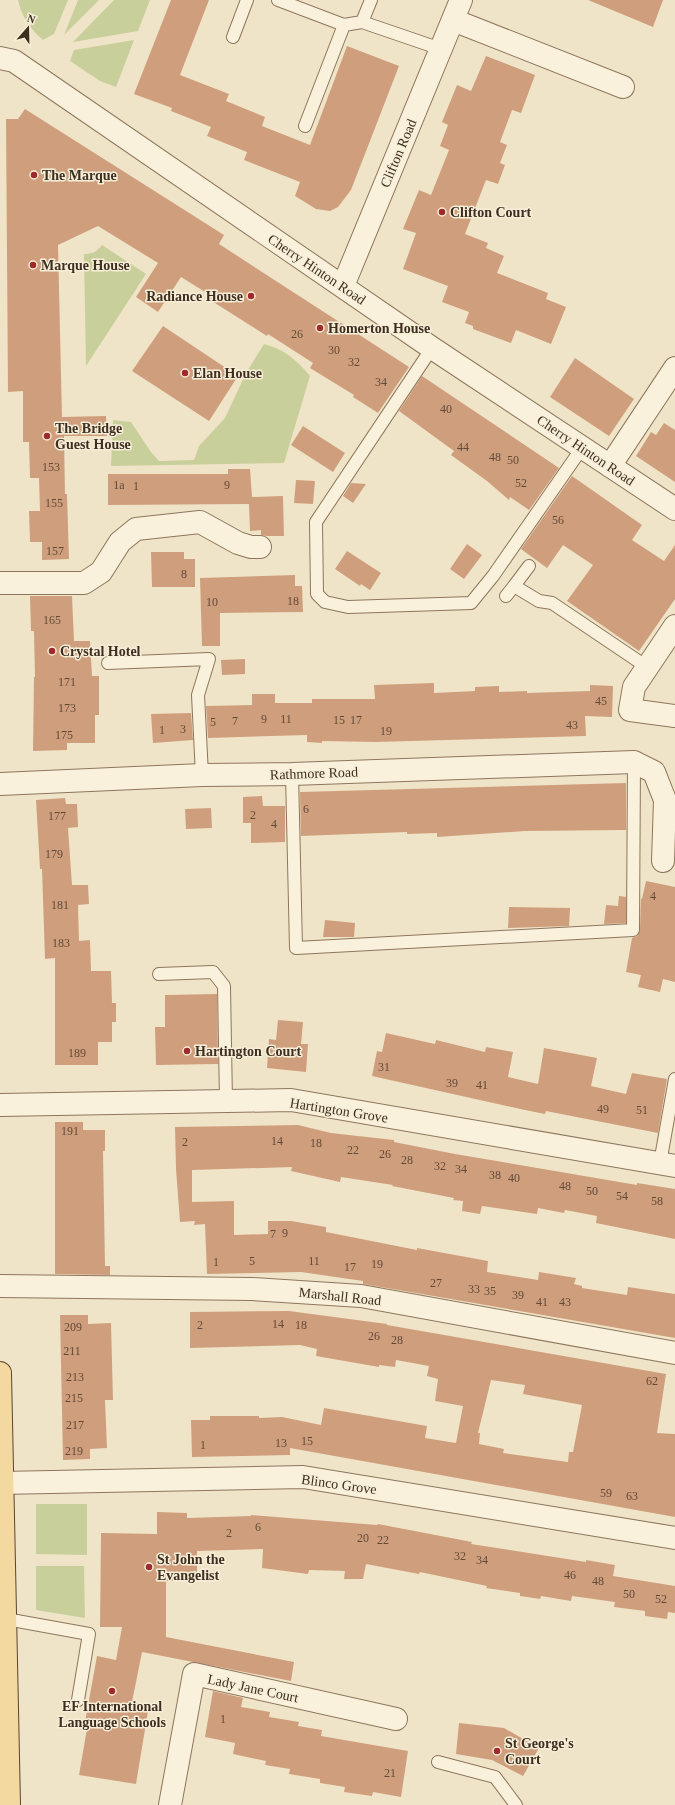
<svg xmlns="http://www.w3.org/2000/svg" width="675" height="1805" font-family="'Times New Roman',serif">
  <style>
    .green { fill: #c9cf9b }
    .building { fill: #cf9f7d; fill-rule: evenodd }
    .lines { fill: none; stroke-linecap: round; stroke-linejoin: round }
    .service-casing { stroke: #8d765c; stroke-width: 14 }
    .minor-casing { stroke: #8d765c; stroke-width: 24 }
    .tertiary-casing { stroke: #8d765c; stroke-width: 24 }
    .primary-casing { stroke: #5b4430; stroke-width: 24 }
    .service { stroke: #faf1dc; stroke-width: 12 }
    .minor { stroke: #faf1dc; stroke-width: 22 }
    .tertiary { stroke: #faf1dc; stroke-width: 22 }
    .primary { stroke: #f3d9a0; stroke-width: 22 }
    .poi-dot { fill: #9e2a2b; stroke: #f7eed8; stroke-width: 1.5 }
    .labels { text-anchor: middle; stroke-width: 3; stroke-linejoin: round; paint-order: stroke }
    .number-label { font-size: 12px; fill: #624a37 }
    .street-label { font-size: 14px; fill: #3d2e20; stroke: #f7eed8 }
    .poi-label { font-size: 14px; font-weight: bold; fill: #3d2e20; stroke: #f7eed8; text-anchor: start }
  </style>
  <rect width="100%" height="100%" fill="#f0e4c8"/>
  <!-- green -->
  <path class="green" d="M18 0H68L54 34 43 40C30 29 22 17 18 0Z
    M78 0H99L64 35Z
    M114 0H150L138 31 73 42Z
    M134 40 116 87 100 81 70 61 74 50Z
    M102 245 146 274 86 366 84 254C93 254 96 252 102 245Z
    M264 344C284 349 297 360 310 376L284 463 111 466 113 420 131 422 151 452 159 461 194 460 199 446 225 418 246 373Z
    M36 1504H87V1555L36 1554Z
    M36 1566H84L85 1618 36 1610Z"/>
  <!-- building -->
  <path class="building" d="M171 0H209L180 75 229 94 226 101 265 117 262 126 310 145 347 46 399 66 351 190 338 207 330 211 316 209 295 196 300 182 244 160 247 152 207 136 211 127 171 111 172 108 134 94Z
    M588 0H663L653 27Z
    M486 56 535 75 521 113 512 110 500 142 507 145 500 163 505 165 498 184 486 180 465 234 488 243 486 248 504 256 497 273 548 293 546 299 566 307 551 344 516 330 511 343 473 329V326L465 323 469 312 442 302 448 286 403 269 416 233 403 229 419 190 431 195 449 150 440 146 448 125 442 122 457 85 471 91Z
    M25 109 224 235 219 244 409 367 378 413 353 397 354 395 310 368 313 363 268 334 267 336 207 298 210 295 181 277 158 312 136 297 158 263 98 226 58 245 62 417 106 416 107 436H64L65 494H67L69 559 42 560V542H30L29 511H40L39 478H30L29 442H23V391L8 392 6 119H18Z
    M163 326 238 376 209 421 132 371Z
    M575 358 634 399 609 436 550 397Z
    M422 376 559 468 529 510 510 497 509 500 487 481 451 455 454 451 399 411Z
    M664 423 675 430V482L636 456 651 432 656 435Z
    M303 426 345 453 333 472 291 445Z
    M228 469H250L252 497 283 496 284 536H266L261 535V530L250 531 249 504 108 505V474H228Z
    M572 476 642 525 632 540 664 561 675 545V599L639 651 567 601 593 565 563 545 547 568 521 549Z
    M296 480 315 481 313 504 294 503Z
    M351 483 366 484 353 503 343 496Z
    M467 544 482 555 464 579 450 569Z
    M347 551 381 573 370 590 361 584 360 586 335 569Z
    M151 552H184V559H195V587H152Z
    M295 575V586H302L303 612 220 613V646H202L200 578Z
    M30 596H72L74 641H90L92 676H99V715H95V743H67V750L33 751 34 677H35L34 631H31Z
    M245 659V674L222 675 221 660Z
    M434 683V693L475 691V687L499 686V692L527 691V693L590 691V685L613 686 612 717 585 716 586 736 376 742 322 741V743L307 742V735L208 738 206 706 252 705V694H275V703H312V699H375L374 685Z
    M191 713 193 740 153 743 151 714Z
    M626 783V830L525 831 437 837V833L407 834V832L301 836 300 792Z
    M262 796 263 806H285V842L251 843V823H243V797Z
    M65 798 66 804H77L78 827 68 828 72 885H88L89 904 78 905 79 941 90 940 91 971H111L112 1003H116V1022H112V1042H98V1065H55V958L45 959 42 869H40L36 800Z
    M211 808 212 828 186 829 185 809Z
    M646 881 675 887V982L663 979 660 992 638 987 641 975 626 972 632 938 637 936 640 930 641 898 642 899Z
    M619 896 626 897V923L604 924 606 905 618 906Z
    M509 907 570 908 569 926 508 928Z
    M325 920 355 923 354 937H323Z
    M217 994 218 1064 156 1065 155 1027H165V995Z
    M278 1020 303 1022 301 1044H308L306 1072 267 1068 269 1039 276 1040Z
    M386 1033 435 1044 436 1040 485 1052 486 1047 513 1052 508 1077 538 1084 544 1048 597 1058 591 1086 626 1094 632 1073 667 1079 658 1133 546 1111 545 1114 525 1110 372 1076 377 1051 382 1052Z
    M55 1122H83V1130H105V1151H103L105 1266H110V1275L55 1274Z
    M298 1125 331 1133 394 1140V1142L455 1154 637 1185V1183L675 1189V1239L596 1223 597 1216 565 1210 564 1213 538 1208 537 1214 482 1206 480 1214 462 1211 463 1201 453 1200 454 1198 392 1186 393 1185 341 1177 340 1182 291 1171 292 1167 192 1170V1202L234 1201V1235L268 1234V1221H291L326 1227V1232L417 1250V1248L488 1261 487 1272 538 1280 539 1272 576 1278 574 1284 582 1286V1288L627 1295 628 1287 675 1294V1338L416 1293 363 1284V1281L301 1272 207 1274 205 1224 194 1225 195 1221 180 1222 176 1169 175 1127Z
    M289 1311 387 1324V1325L666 1374 657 1433 675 1434V1517L290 1448V1455L192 1457 191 1420H210V1416H259V1418L282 1417 321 1425 324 1408 427 1426 425 1438 456 1443 463 1406 435 1401 438 1379 427 1376 429 1366 396 1360 395 1367 379 1365V1367L316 1356 317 1349 300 1345 190 1348V1312ZM491 1380 525 1385 523 1394 582 1405 573 1452H569L568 1462 503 1453 504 1449 479 1444 480 1433H478Z
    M60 1315H88V1324L111 1323 113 1400H105L107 1448 90 1449V1459L63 1460Z
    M157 1512 187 1513V1518L251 1516V1515L377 1525 378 1524 472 1542 471 1544 586 1562V1560L615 1565 613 1576 675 1586V1613L668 1612 667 1619 645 1616V1611L614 1607 615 1602 572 1596 571 1601 541 1596 540 1599 520 1596V1593L486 1588 487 1586 420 1572 419 1574 366 1564 363 1579H344L345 1571 309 1570 308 1574 262 1568 263 1549 197 1551V1573H186V1581H166V1637L294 1662 291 1681 142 1652 132 1702 149 1705 136 1784 79 1775 88 1723 85 1722 97 1656 116 1660 122 1627H100L101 1533 157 1534Z
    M213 1691 243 1698 241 1707 270 1712 269 1717 299 1722 298 1726 322 1730 321 1736 408 1751 401 1797 373 1792 372 1796 344 1792 345 1787 320 1783V1779L289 1774 290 1769 265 1765 266 1761 233 1754 235 1743 205 1737Z
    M459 1723 504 1728 539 1748 523 1776 492 1760 456 1754Z"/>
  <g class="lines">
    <defs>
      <path id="service" d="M278 0 344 25 362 22 371 0
        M362 22 441 49
        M233 37 247 0
        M305 126 344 25
        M432 348 316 522 317 594 325 602 348 607 471 603 493 576 582 448
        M529 566 514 586 539 601 552 603 647 667
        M506 596 514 586
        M108 663 209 659 198 695 202 775
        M292 774 296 948 633 930 634 762
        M159 974 213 972 224 986 226 1102
        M660 1163 675 1079
        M0 1618 89 1634 78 1700
        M438 1762 495 1777 516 1805"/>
      <path id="minor" d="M453 20 623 87
        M343 286 461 0
        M610 466 675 368
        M0 583H84L101 572 120 542 136 529 200 522 238 543 251 547H260
        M675 626 634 687 630 710 675 716
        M0 784 202 775 292 774 634 762 654 772 665 800 663 861
        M0 1105 291 1100 675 1166
        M0 1286 252 1289 361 1296 675 1353
        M0 1483 303 1477 675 1538
        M170 1805 194 1674 396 1719"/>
      <path id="tertiary" d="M0 58 14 61 432 348 675 509"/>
      <path id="primary" d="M0 1373 9 1805"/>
    </defs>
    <!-- service casing -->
    <use href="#service" class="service-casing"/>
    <!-- minor casing -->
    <use href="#minor" class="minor-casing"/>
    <!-- tertiary casing -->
    <use href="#tertiary" class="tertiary-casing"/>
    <!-- primary casing -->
    <use href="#primary" class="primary-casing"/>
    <!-- service -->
    <use href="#service" class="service"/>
    <!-- minor -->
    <use href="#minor" class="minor"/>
    <!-- tertiary -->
    <use href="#tertiary" class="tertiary"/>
    <!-- primary -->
    <use href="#primary" class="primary"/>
  </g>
  <!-- markers -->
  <g class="poi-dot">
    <circle cx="34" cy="175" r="4"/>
    <circle cx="442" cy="212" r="4"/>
    <circle cx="33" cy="265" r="4"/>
    <circle cx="251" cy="296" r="4"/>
    <circle cx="320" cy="328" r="4"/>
    <circle cx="185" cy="373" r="4"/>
    <circle cx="47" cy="436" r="4"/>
    <circle cx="52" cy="651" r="4"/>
    <circle cx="187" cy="1051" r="4"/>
    <circle cx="149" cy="1567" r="4"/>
    <circle cx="112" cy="1691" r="4"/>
    <circle cx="497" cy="1751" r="4"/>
  </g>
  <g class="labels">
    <!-- number labels -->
    <g class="number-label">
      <text x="297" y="338">26</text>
      <text x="334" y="354">30</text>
      <text x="354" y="366">32</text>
      <text x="381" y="386">34</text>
      <text x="446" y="413">40</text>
      <text x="463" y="451">44</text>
      <text x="495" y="461">48</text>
      <text x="513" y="464">50</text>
      <text x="51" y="471">153</text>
      <text x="521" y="487">52</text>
      <text x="119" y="489">1a</text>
      <text x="227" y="489">9</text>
      <text x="136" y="490">1</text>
      <text x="54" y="507">155</text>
      <text x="558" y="524">56</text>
      <text x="55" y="555">157</text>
      <text x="184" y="578">8</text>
      <text x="293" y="605">18</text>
      <text x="212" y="606">10</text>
      <text x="52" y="624">165</text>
      <text x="67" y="686">171</text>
      <text x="601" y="705">45</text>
      <text x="67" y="712">173</text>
      <text x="264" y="723">9</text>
      <text x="286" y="723">11</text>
      <text x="339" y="724">15</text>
      <text x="356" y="724">17</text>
      <text x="235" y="725">7</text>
      <text x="213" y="726">5</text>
      <text x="572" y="729">43</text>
      <text x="183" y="733">3</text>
      <text x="162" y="734">1</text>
      <text x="386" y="735">19</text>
      <text x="64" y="739">175</text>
      <text x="306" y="813">6</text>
      <text x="253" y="819">2</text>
      <text x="57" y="820">177</text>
      <text x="274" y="828">4</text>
      <text x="54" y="858">179</text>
      <text x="653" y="900">4</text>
      <text x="60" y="909">181</text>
      <text x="61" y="947">183</text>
      <text x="77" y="1057">189</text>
      <text x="384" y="1071">31</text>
      <text x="452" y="1087">39</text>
      <text x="482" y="1089">41</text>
      <text x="603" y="1113">49</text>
      <text x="642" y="1114">51</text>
      <text x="70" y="1135">191</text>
      <text x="277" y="1145">14</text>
      <text x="185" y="1146">2</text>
      <text x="316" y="1147">18</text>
      <text x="353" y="1154">22</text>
      <text x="385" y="1158">26</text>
      <text x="407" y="1164">28</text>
      <text x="440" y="1170">32</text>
      <text x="461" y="1173">34</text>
      <text x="495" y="1179">38</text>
      <text x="514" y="1182">40</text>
      <text x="565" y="1190">48</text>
      <text x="592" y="1195">50</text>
      <text x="622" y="1200">54</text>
      <text x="657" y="1205">58</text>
      <text x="285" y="1237">9</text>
      <text x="273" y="1238">7</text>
      <text x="252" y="1265">5</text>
      <text x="314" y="1265">11</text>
      <text x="216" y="1266">1</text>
      <text x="377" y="1268">19</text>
      <text x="350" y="1271">17</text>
      <text x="436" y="1287">27</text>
      <text x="474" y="1293">33</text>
      <text x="490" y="1295">35</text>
      <text x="518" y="1299">39</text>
      <text x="542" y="1306">41</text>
      <text x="565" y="1306">43</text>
      <text x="278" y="1328">14</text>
      <text x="200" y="1329">2</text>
      <text x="301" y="1329">18</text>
      <text x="73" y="1331">209</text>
      <text x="374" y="1340">26</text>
      <text x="397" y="1344">28</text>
      <text x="72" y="1355">211</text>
      <text x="75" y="1381">213</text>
      <text x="652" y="1385">62</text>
      <text x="74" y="1402">215</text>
      <text x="75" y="1429">217</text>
      <text x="307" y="1445">15</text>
      <text x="281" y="1447">13</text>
      <text x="203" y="1449">1</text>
      <text x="74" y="1455">219</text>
      <text x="606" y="1497">59</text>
      <text x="632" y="1500">63</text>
      <text x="258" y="1531">6</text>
      <text x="229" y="1537">2</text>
      <text x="363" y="1542">20</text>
      <text x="383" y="1544">22</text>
      <text x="460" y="1560">32</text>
      <text x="482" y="1564">34</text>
      <text x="570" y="1579">46</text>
      <text x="598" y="1585">48</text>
      <text x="629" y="1598">50</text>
      <text x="661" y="1603">52</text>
      <text x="223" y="1723">1</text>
      <text x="390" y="1777">21</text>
    </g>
    <!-- street labels -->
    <g class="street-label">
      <text transform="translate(398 153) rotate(-67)" y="5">Clifton Road</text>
      <text transform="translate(317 269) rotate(34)" y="5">Cherry Hinton Road</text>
      <text transform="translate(586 450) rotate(34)" y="5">Cherry Hinton Road</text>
      <text transform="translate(314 773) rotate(-2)" y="5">Rathmore Road</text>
      <text transform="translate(339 1110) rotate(9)" y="5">Hartington Grove</text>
      <text transform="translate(340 1296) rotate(6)" y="5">Marshall Road</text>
      <text transform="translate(339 1484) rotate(8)" y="5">Blinco Grove</text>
      <text transform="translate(253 1688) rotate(12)" y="5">Lady Jane Court</text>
    </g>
    <!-- poi labels -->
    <g class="poi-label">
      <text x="42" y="180">The Marque</text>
      <text x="450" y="217">Clifton Court</text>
      <text x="41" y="270">Marque House</text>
      <text x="243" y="301" text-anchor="end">Radiance House</text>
      <text x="328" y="333">Homerton House</text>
      <text x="193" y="378">Elan House</text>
      <text x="55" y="433">The Bridge<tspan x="55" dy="16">Guest House</tspan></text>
      <text x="60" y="656">Crystal Hotel</text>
      <text x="195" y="1056">Hartington Court</text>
      <text x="157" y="1564">St John the<tspan x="157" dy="16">Evangelist</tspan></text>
      <text x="112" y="1711" text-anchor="middle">EF International<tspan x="112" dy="16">Language Schools</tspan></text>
      <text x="505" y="1748">St George's<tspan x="505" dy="16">Court</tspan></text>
    </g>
  </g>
  <!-- north arrow -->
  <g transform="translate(28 28) rotate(20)" stroke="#f7eed8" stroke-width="3" paint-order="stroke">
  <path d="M0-3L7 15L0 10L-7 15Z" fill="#3d2e20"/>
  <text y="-6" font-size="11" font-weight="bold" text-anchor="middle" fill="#3d2e20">N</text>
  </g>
</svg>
